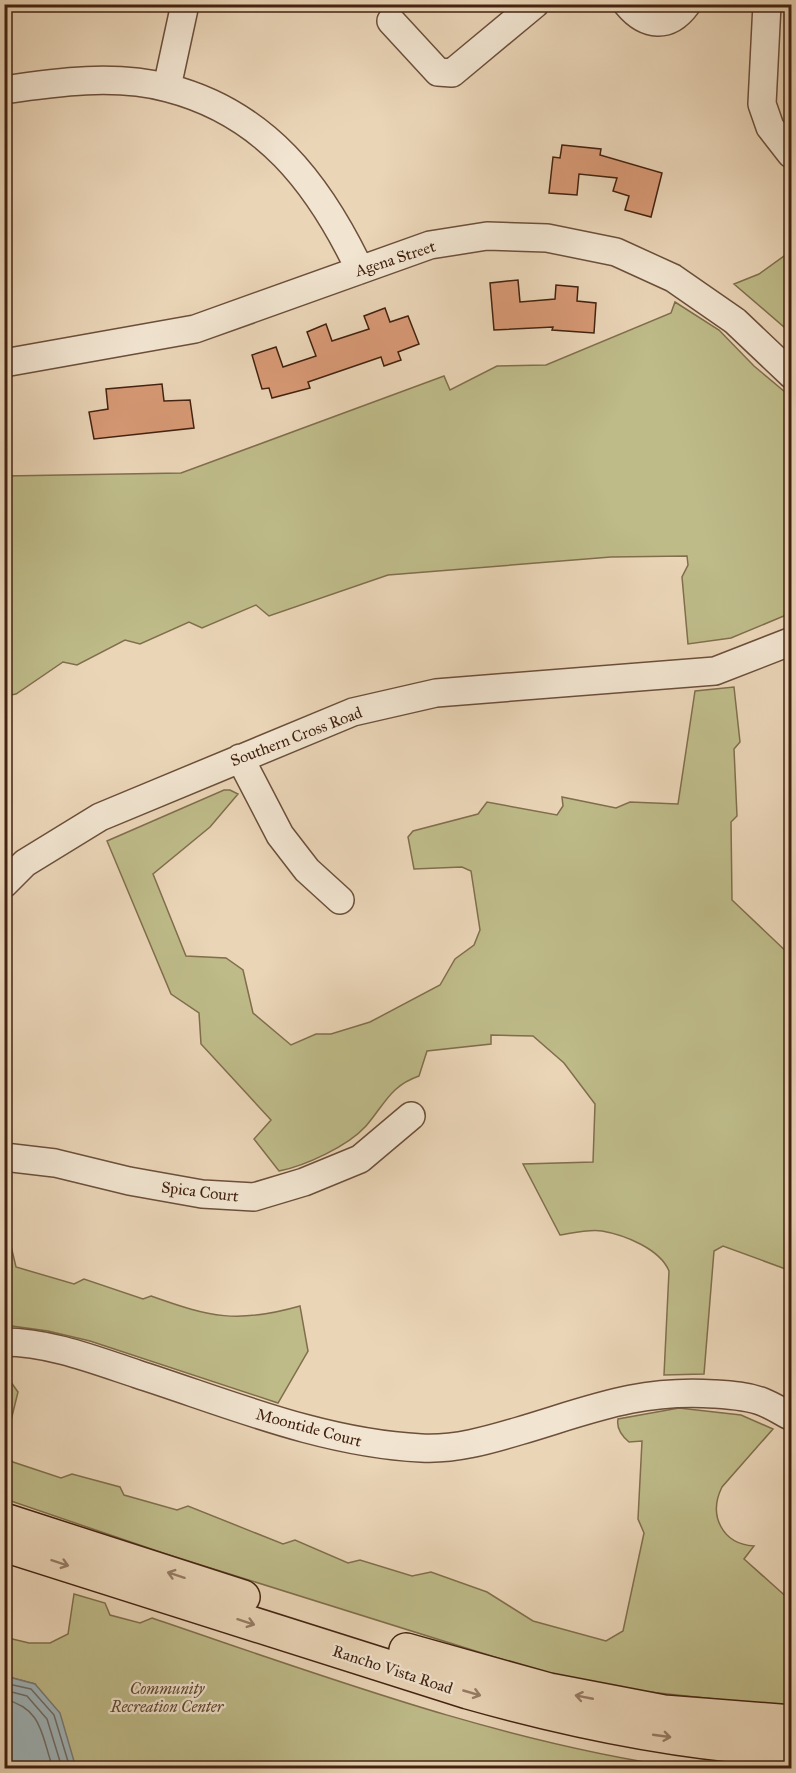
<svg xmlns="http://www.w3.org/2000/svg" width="796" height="1773" font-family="'IM FELL Great Primer',serif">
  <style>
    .green { fill: #bebb89; stroke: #806e4c; stroke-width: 1.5 }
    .water { fill: #9eb5bb; stroke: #797a77; stroke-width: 1.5 }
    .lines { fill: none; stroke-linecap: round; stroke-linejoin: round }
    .shore { stroke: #706c66; stroke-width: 1.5 }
    .building { fill: #d79975; stroke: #422210; stroke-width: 1.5 }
    .minor-casing { stroke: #6c4f3a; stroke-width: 30 }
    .major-casing { stroke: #422210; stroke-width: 36 }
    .minor { stroke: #f1e4d0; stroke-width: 27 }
    .major { stroke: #ead5b7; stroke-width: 33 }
    .oneway { stroke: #967c64 }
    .labels { text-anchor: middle; stroke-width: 4.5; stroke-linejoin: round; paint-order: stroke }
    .street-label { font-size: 16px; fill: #422210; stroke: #f1e4d0 }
    .park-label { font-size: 16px; font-style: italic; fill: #61482e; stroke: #f1e4d0 }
  </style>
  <rect width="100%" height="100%" fill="#ead5b7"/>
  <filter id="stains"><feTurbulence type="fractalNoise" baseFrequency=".00333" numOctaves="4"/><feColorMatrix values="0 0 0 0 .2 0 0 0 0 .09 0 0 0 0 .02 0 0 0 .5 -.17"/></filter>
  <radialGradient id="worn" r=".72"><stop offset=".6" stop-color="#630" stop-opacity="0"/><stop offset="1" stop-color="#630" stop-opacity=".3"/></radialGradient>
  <!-- green -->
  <path class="green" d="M791 251V333L734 284 759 274Z
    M675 302 719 330 754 366 791 397 792 485 787 500 792 505 791 613 731 638 688 644 682 577 688 565 687 556 611 557 388 575 269 616 256 605 202 628 189 622 140 644 125 640 77 665 63 662 16 694 5 696V476L181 473 444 376 450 390 497 366 546 365 671 313Z
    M734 687 740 742 734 749 737 816 731 822 732 900 791 956V1271L723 1246 714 1251 704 1374 664 1375 669 1271C660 1249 625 1235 602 1231 589 1229 573 1233 560 1235L523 1164 593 1162 595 1104 564 1063 533 1036 491 1035V1044L427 1051 419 1076C390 1086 385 1104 366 1126 348 1146 305 1166 279 1171L254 1139 271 1120 201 1044 199 1013 171 994 107 841 224 790H230L238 794 210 827 153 874 186 956 226 958 243 970 253 1013 291 1045 316 1034H331L370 1022 440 985 455 959 474 945 480 930 471 871 462 867 414 869 408 837 413 831 478 814 487 802 557 815 563 806 562 797 616 808 630 802 678 804 695 691Z
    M5 1221 16 1267 74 1284 84 1279 143 1299 151 1296C210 1317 237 1324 300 1306L308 1351 278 1403 90 1341 48 1331 5 1325Z
    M5 1361 11 1362 8 1378 18 1392 5 1445Z
    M679 1408 741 1415 773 1429 722 1487C708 1515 722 1544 754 1546L744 1559 791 1601V1707L640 1691 539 1671 166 1554 5 1499 4 1452 13 1462 61 1478 72 1474 120 1487 124 1495 177 1510 188 1506 283 1544 295 1540 348 1563 360 1560 412 1576 431 1572 487 1592 533 1621 606 1641 623 1631 644 1533 638 1519 642 1441 629 1442C622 1436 616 1429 618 1419Z
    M74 1594 105 1603 110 1615 140 1623 152 1618C326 1677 501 1742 683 1768H76L69 1749 35 1684 5 1676 4 1637 29 1643H50L68 1634Z"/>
  <!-- water -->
  <path class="water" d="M5 1676 35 1684 60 1713 76 1768H5Z"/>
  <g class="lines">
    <!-- shore -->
    <path class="shore" d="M4 1683 31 1689 54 1715 70 1768
      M4 1690 27 1696 47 1719 62 1768
      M4 1699C44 1709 41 1736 53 1768"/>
  </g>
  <!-- building -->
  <path class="building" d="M562 145 601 149 600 155 662 173 651 217 625 210 629 196 613 191 617 178 579 174 577 195 549 193 553 157 560 158Z
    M518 280 520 302 555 299 556 285 578 287 577 301 596 303 594 333 552 330 553 327 494 330 490 283Z
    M385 308 390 322 408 316 419 344 398 352 401 360 384 366 381 357 308 382 310 388 272 398 269 388 262 389 252 355 276 347 283 367 316 356 307 332 326 324 332 341 369 329 364 316Z
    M162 384 164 401 190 400 194 428 94 439 89 412 108 409 106 389Z"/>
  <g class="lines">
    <defs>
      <path id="minor" d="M627 4C646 27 669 29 687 4
        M767 4 762 104 770 127 791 154
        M391 21 438 72 452 73 535 4
        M167 87 185 4
        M4 90C57 82 116 74 168 88 265 113 319 184 360 270
        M4 363 195 329 430 245 487 236 547 238 616 252 673 278 735 321 792 375
        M240 758 280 835 307 870 340 900
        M4 884 25 863 100 817 353 712 436 693 715 671 792 641
        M4 1157 55 1163 129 1181 202 1194 254 1197 304 1182 360 1159 411 1116
        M4 1342C49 1342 95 1360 137 1374 230 1404 322 1443 421 1448 454 1450 489 1440 519 1431 590 1410 638 1389 714 1394 730 1395 748 1396 763 1402 773 1406 782 1412 792 1417"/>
      <path id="major" d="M4 1520 243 1597
        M4 1545 468 1692C574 1722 681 1744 792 1750
        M406 1650 549 1690 664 1712 792 1722"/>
    </defs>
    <!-- minor casing -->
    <use href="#minor" class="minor-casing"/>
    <!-- major casing -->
    <use href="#major" class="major-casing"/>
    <!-- minor -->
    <use href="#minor" class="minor"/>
    <!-- major -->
    <use href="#major" class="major"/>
  </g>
  <!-- one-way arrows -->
  <defs><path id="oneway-shaft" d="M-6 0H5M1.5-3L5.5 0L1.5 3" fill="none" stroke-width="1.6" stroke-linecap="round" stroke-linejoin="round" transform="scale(1.5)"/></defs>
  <g class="oneway">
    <use href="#oneway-shaft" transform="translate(60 1563) rotate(18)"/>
    <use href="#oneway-shaft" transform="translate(176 1575) rotate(-162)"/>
    <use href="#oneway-shaft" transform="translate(246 1622) rotate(18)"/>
    <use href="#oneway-shaft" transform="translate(472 1693) rotate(16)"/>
    <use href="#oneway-shaft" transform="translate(584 1697) rotate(-169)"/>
    <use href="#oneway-shaft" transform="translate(662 1736) rotate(8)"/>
  </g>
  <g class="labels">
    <!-- street labels -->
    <g class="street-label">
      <text transform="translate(395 258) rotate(-18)" y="6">Agena Street</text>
      <text transform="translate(296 736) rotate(-21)" y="6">Southern Cross Road</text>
      <text transform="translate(200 1191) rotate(7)" y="6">Spica Court</text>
      <text transform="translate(309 1427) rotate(15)" y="6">Moontide Court</text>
      <text transform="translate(393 1669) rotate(18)" y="6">Rancho Vista Road</text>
    </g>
    <!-- park labels -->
    <g class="park-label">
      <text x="167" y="1694">Community<tspan x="167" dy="18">Recreation Center</tspan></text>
    </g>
  </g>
  <!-- margin -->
  <rect width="796" height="1773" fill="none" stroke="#ead5b7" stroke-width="24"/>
  <rect x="6" y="6" width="784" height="1761" fill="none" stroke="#422210" stroke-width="3"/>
  <rect x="12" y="12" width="772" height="1749" fill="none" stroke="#422210" stroke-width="1.5"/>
  <rect width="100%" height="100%" filter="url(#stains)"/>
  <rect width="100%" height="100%" fill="url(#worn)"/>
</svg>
